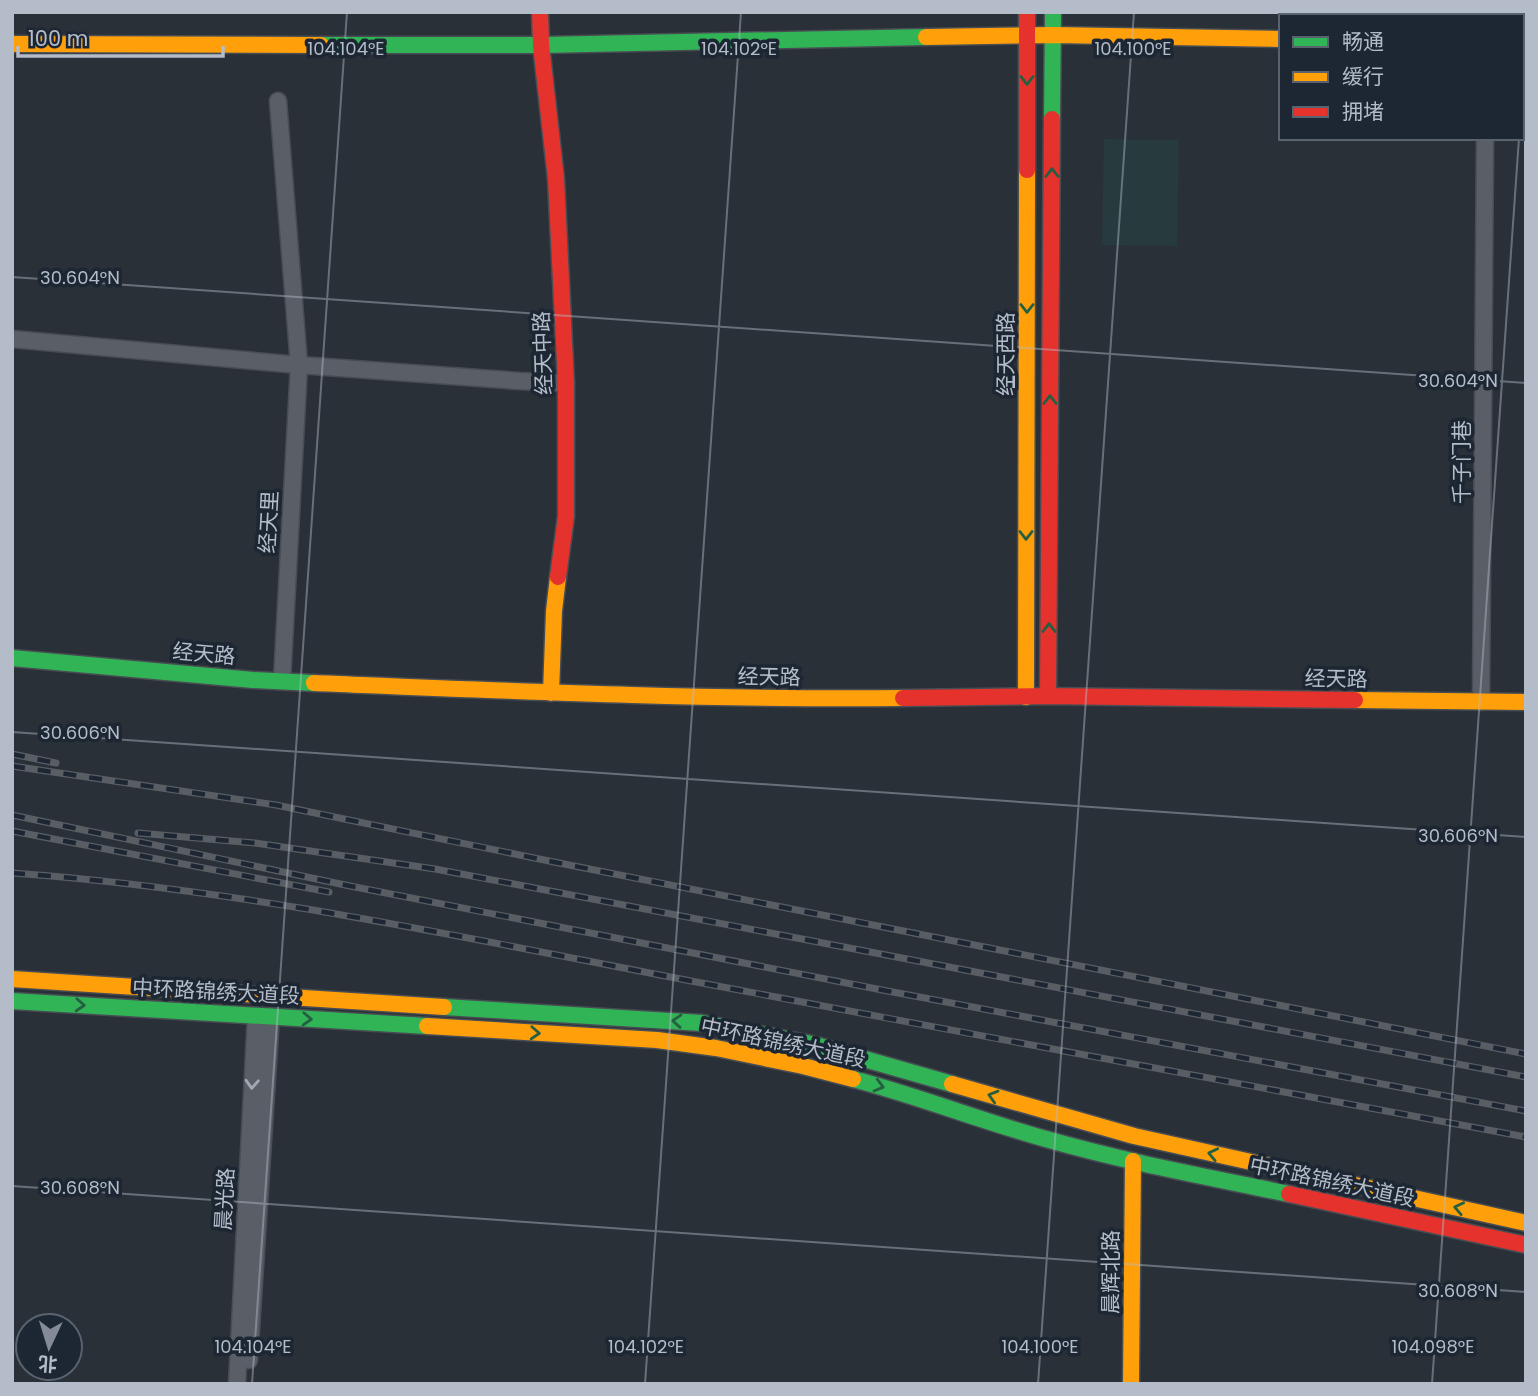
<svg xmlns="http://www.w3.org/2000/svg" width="1538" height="1396" font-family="Poppins,'Noto Sans SC',sans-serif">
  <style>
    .green { fill: #273a3e }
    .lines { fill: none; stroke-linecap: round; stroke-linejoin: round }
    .street-casing { stroke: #484c53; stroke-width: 19 }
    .fast-casing { stroke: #484c53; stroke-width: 19 }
    .slow-casing { stroke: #484c53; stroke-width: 19 }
    .jam-casing { stroke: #484c53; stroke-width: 19 }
    .street { stroke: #5a5e66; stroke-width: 16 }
    .fast { stroke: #30b455; stroke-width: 16 }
    .slow { stroke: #ff9f0a; stroke-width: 16 }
    .jam { stroke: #e5322d; stroke-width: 16 }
    .rail-casing { stroke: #595d64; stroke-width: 7 }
    .rail { stroke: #1d2633; stroke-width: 4.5; stroke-dasharray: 13; stroke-linecap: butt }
    .oneway { stroke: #255f41 }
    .oneway2 { stroke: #a2a9b5 }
    .ticks { fill: none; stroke: #b4bcc9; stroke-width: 2; stroke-opacity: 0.45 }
    .labels { text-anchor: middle; stroke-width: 7; stroke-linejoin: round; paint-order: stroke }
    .street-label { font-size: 21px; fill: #b4bcc9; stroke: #1d2633 }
    .ticks-label { font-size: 18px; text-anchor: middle; fill: #b4bcc9; stroke: #1d2633; stroke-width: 7; stroke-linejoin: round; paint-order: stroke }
  </style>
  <rect width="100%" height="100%" fill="#2a3038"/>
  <!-- green -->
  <path class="green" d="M1104 139 1179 140 1177 246 1102 245Z"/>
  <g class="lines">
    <defs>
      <path id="street" d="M278 101 299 365 282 681
        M12 339 299 365 519 381 566 383
        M1481 702 1485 138
        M249 1360 271 1016
        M237 1384 256 1016"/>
      <path id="fast" d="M1522 42H1526
        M321 45H541L926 37
        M1052 119 1053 12
        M12 658 253 680 314 683
        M12 1001 427 1026
        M444 1007 702 1023 812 1044 952 1084
        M853 1079C918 1096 981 1121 1046 1139 1126 1162 1208 1177 1289 1194"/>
      <path id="slow" d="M926 37 1053 35 1281 39
        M12 44 321 45
        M314 683C510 691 707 700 903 698
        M551 693 554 611 558 577
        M1026 697 1027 170
        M1355 700 1526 702
        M12 979 444 1007
        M427 1026 657 1040 716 1048 803 1066 853 1079
        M952 1084 1134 1136 1526 1223
        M1131 1384 1133 1161"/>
      <path id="jam" d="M540 12 541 45 556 179 566 383V516L558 577
        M1027 170V12
        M1048 696 1052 119
        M903 698 1048 696 1355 700
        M1289 1194 1526 1245"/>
    </defs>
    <!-- street casing -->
    <use href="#street" class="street-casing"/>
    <!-- fast casing -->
    <use href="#fast" class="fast-casing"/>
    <!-- slow casing -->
    <use href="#slow" class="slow-casing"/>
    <!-- jam casing -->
    <use href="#jam" class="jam-casing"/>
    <!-- street -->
    <use href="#street" class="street"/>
    <!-- fast -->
    <use href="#fast" class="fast"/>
    <!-- slow -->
    <use href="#slow" class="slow"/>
    <!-- jam -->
    <use href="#jam" class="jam"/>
    <defs>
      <path id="rail" d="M12 754 56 763
        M12 766 276 805 554 862 1526 1054
        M12 815 350 886 877 989 1526 1111
        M12 831 329 892
        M138 833 255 843 435 869 1526 1077
        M12 873C241 889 466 938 691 981 969 1034 1247 1085 1526 1137"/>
    </defs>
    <!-- rail casing -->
    <use href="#rail" class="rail-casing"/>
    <!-- rail -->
    <use href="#rail" class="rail"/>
  </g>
  <!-- one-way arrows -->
  <defs><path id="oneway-chevron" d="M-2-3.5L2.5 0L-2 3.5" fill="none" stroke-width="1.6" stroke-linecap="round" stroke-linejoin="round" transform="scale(1.75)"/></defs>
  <g class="oneway">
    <use href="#oneway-chevron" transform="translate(1027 80) rotate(90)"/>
    <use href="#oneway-chevron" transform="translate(1052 173) rotate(-90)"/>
    <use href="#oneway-chevron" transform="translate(1027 308) rotate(90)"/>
    <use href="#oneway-chevron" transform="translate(1050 400) rotate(-90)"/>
    <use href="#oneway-chevron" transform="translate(1026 535) rotate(90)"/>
    <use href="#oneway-chevron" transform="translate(1049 628) rotate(-90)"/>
    <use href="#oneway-chevron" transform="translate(80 1005) rotate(3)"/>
    <use href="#oneway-chevron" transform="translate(307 1019) rotate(3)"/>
    <use href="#oneway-chevron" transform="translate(677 1021) rotate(-176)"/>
    <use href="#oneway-chevron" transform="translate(535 1033) rotate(3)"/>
    <use href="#oneway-chevron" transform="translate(879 1086) rotate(15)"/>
    <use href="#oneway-chevron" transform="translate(993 1096) rotate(-164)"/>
    <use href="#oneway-chevron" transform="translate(1213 1154) rotate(-168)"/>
    <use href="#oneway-chevron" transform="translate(1459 1208) rotate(-168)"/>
  </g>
  <use class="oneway2" href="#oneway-chevron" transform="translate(252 1084) rotate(93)"/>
  <!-- ticks -->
  <path class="ticks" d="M1522 87 1526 37M12 277 1526 383M12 732 1526 837M12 1186 1526 1292M252 1384 347 12M645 1384 741 12M1038 1384 1134 12M1432 1384 1519 138"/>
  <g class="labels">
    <!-- street labels -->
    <g class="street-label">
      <text transform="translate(543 353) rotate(-92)" y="7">经天中路</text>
      <text transform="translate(1006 354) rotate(-90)" y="7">经天西路</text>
      <text transform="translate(1462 462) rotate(-90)" y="7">千子门巷</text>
      <text transform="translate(269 522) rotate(-87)" y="7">经天里</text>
      <text transform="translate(204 654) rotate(5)" y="7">经天路</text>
      <text transform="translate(769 677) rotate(1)" y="7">经天路</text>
      <text transform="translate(1336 679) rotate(1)" y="7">经天路</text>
      <text transform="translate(216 992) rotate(3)" y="7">中环路锦绣大道段</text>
      <text transform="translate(783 1043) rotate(12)" y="7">中环路锦绣大道段</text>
      <text transform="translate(1332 1182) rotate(12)" y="7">中环路锦绣大道段</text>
      <text transform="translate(225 1199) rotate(-87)" y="7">晨光路</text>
      <text transform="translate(1111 1272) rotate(-90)" y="7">晨辉北路</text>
    </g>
  </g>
  <g class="ticks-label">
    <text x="346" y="55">104.104°E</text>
    <text x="739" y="55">104.102°E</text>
    <text x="1133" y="55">104.100°E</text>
    <text x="80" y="284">30.604°N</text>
    <text x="1458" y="387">30.604°N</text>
    <text x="80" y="739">30.606°N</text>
    <text x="1458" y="842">30.606°N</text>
    <text x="80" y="1194">30.608°N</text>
    <text x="1458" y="1297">30.608°N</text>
    <text x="253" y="1353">104.104°E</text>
    <text x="646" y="1353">104.102°E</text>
    <text x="1040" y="1353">104.100°E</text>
    <text x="1433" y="1353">104.098°E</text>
  </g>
  <!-- border -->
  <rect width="1538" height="1396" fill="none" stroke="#b4bcc9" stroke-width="28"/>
  <!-- legend -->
  <rect x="1279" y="14" width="245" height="126" fill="#1d2633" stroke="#59626f" stroke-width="2"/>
  <rect x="1293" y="37" width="35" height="10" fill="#30b455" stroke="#59626f" stroke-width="2"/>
  <text x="1342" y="49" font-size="21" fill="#b4bcc9">畅通</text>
  <rect x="1293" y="72" width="35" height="10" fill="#ff9f0a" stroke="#59626f" stroke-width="2"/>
  <text x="1342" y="84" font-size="21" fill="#b4bcc9">缓行</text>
  <rect x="1293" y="107" width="35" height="10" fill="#e5322d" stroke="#59626f" stroke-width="2"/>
  <text x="1342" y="119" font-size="21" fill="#b4bcc9">拥堵</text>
  <!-- north arrow -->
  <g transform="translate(49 1347) rotate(184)"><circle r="33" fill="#1d2633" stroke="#59626f" stroke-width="2"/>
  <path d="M0-5L12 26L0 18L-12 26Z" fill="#848b96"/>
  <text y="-10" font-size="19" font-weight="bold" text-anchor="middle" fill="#b4bcc9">北</text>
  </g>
  <!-- scale -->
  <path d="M18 46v10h205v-10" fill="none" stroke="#b4bcc9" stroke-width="3.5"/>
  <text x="28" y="46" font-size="21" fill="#b4bcc9" stroke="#1d2633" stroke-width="5" paint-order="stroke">100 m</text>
</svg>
